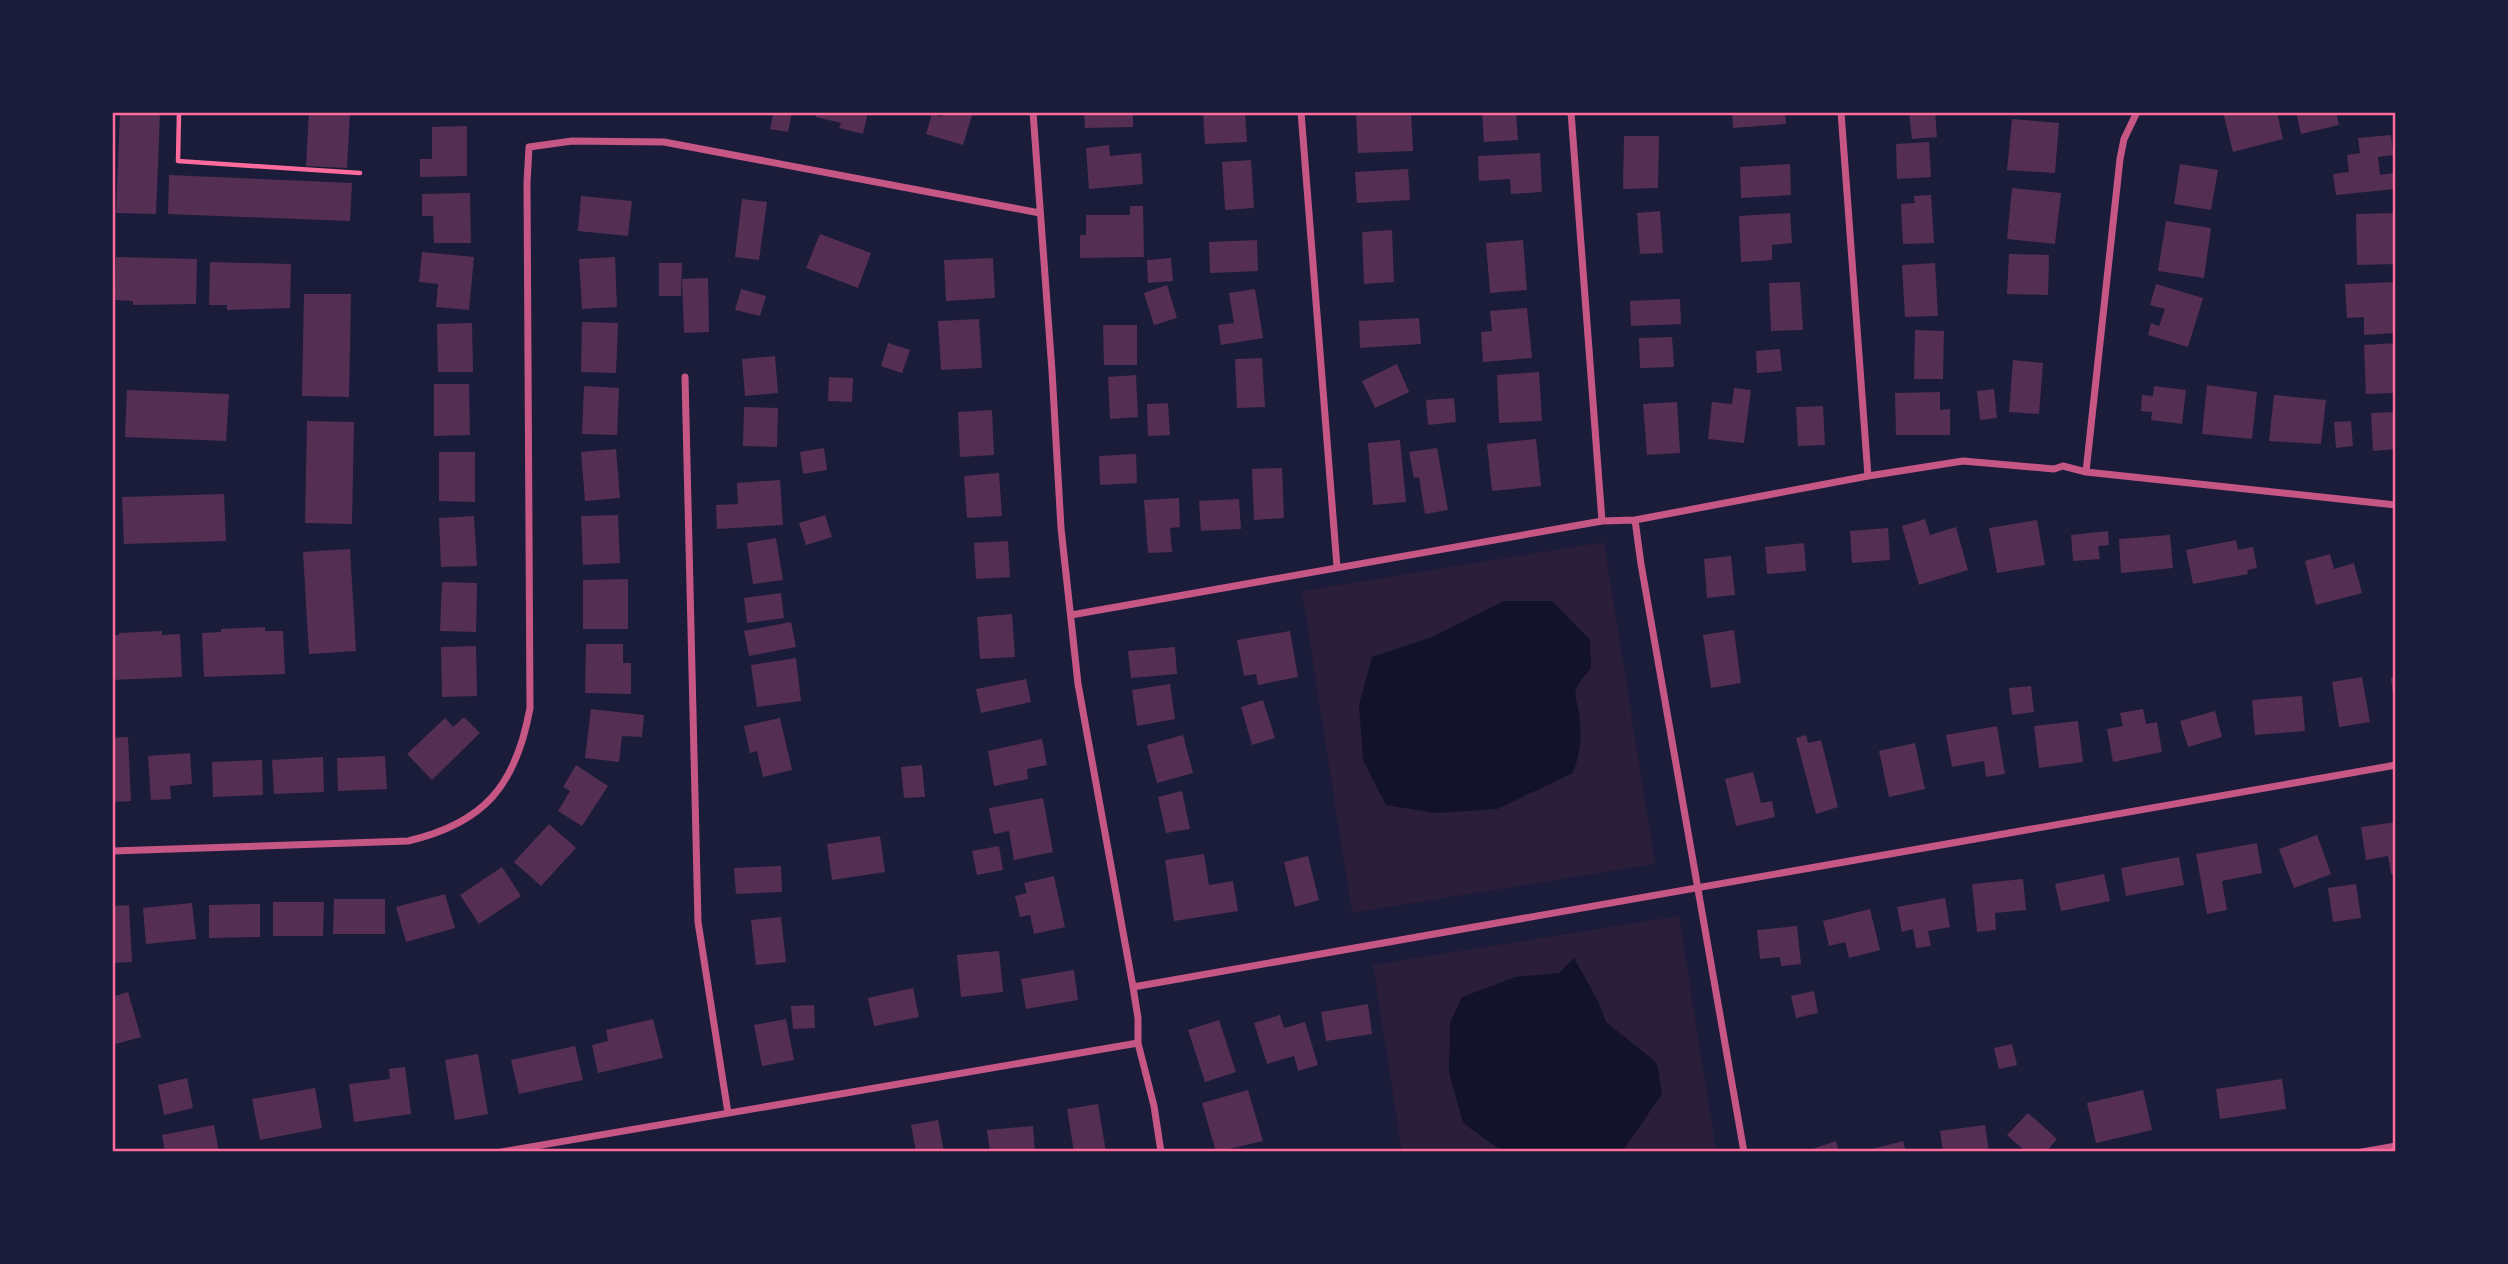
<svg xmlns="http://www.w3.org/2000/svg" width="2508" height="1264" font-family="Merriweather,serif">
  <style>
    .green { fill: #2a1e3b }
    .water { fill: #12122b }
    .building { fill: #542f53 }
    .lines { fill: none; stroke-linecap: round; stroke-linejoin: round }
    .path { stroke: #ff6b9d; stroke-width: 4.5 }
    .minor { stroke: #c65784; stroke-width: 7 }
    .neatline { fill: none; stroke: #ff6b9d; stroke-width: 2.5 }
  </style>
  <rect width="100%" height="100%" fill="#1b1b3a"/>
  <!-- green -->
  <path class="green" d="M1604 542 1655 864 1352 913 1302 591Z
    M1679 916 1716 1152H1402L1373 965Z"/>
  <!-- water -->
  <path class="water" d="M1504 601H1552L1590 640 1591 668C1566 697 1578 692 1580 723 1582 741 1579 756 1573 773L1497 809 1436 813 1386 805 1363 760 1359 705 1372 657 1432 637Z
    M1574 958 1598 1001 1606 1022 1657 1063 1662 1094 1624 1149 1615 1152H1503L1463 1123 1449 1072 1450 1023 1462 997 1515 977 1559 973Z"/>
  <!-- building -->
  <path class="building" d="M120 112H160L156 214 116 213Z
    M309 112H350L347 168 306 166Z
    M764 112H792L788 132 770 129 773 115Z
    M817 112H868L863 134 839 128 841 123 816 117Z
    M944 112H973L963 145 926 134 932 114 942 117Z
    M1084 112H1133V127L1085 128Z
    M1203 112H1245L1247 142 1205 144Z
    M1411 112 1413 151 1358 153 1356 114Z
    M1482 112H1516L1518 140 1484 142Z
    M1732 112H1785L1786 124 1733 128Z
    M1909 112H1935L1937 137 1912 139Z
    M2223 112H2277L2283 139 2233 152Z
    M2296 112H2336L2339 125 2301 134Z
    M2012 119 2059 123 2055 173 2007 170Z
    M467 126V176L420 177V159H432V127Z
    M2391 135 2393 155 2378 157 2380 175 2394 173 2395 189 2336 195 2333 174 2349 172 2347 155 2360 153 2358 138Z
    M1624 136H1659L1658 188 1623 189Z
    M1929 142 1931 177 1897 179 1896 144Z
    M1109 145 1110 156 1141 153 1143 184 1089 189 1086 148Z
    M1540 153 1542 192 1511 194 1510 179 1479 181 1478 156Z
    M1251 160 1254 208 1225 210 1222 162Z
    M1790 164 1791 195 1741 198 1740 167Z
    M2180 164 2218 170 2211 210 2174 204Z
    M1408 169 1410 200 1357 203 1355 172Z
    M169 175 352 183 350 221 168 214Z
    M2012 188 2061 193 2055 244 2007 239Z
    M470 193 471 243H434L433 216H422V194Z
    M1931 195 1934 243 1903 244 1901 204 1915 203 1914 196Z
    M581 196 632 201 628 236 578 231Z
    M742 199 767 202 759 260 735 257Z
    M1130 206H1143L1144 257 1080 258V235H1086V215H1130Z
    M1660 211 1663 253 1640 254 1637 213Z
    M1790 213 1792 243 1772 245V260L1741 262 1739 216Z
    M2396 213V264L2357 265 2356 214Z
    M2166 221 2211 228 2204 278 2158 271Z
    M1392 230 1394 282 1364 284 1362 232Z
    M820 234 871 253 858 288 806 268Z
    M1257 240 1258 271 1210 273 1209 242Z
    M1523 240 1527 290 1490 293 1486 243Z
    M422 252 474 257 469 310 436 307 438 284 419 282Z
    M2009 254 2049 255 2048 295 2007 294Z
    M116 257 197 259 196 304 133 305V301L115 300Z
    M615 257 617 307 582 309 579 259Z
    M993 258 995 298 946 301 944 260Z
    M1171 258 1173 281 1148 283 1147 260Z
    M210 262 291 264 290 308 227 310V305H209Z
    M659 263H682L681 296H659Z
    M1935 263 1938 316 1905 317 1902 265Z
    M708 278 709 332 684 333 682 279Z
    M1800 282 1803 330 1771 331 1769 283Z
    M2396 282V301H2393L2395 333 2364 335V317L2347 318 2345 284Z
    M2156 284 2203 298 2188 347 2148 335 2151 323 2159 326 2165 309 2150 305Z
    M1167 285 1177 318 1154 325 1144 293Z
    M741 289 766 296 760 316 735 310Z
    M1255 289 1263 338 1221 345 1218 325 1234 323 1229 293Z
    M304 294H351L349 397 302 396Z
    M1680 299 1681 324 1631 326 1630 301Z
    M1527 308 1532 358 1483 362 1481 332 1492 331 1490 311Z
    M1419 318 1421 344 1360 348 1359 321Z
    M979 319 982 368 941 370 938 321Z
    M582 322 618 323 616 373 581 372Z
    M472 323 473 372H438L437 324Z
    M1103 325H1137V365H1104Z
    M1915 330 1944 331 1943 379H1914Z
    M1672 337 1674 367 1640 368 1639 338Z
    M888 343 910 350 902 373 881 366Z
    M2396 343V393L2366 394 2364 345Z
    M1780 349 1782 371 1757 373 1756 351Z
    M775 356 778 393 745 396 742 359Z
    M1262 358 1265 407 1237 408 1235 359Z
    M2013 360 2043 363 2039 414 2009 412Z
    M1397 364 1409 392 1375 408 1362 381Z
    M1539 372 1542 421 1499 423 1497 375Z
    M1136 375 1138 417 1110 419 1108 377Z
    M829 377 853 378 852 402 828 401Z
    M434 384H469L470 435 434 436Z
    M2207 385 2257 392 2252 439 2202 434Z
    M584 386 619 388 617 435 582 434Z
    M2154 386 2186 390 2182 424 2151 420 2152 412 2141 411 2142 395 2153 396Z
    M1734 388 1751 390 1744 443 1708 439 1712 402 1732 404Z
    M1994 389 1997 418 1980 420 1977 391Z
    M127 390 229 394 226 441 125 437Z
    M1940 392V410L1950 409V435H1896L1895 393Z
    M2274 395 2326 400 2321 444 2269 441Z
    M1454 398 1456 422 1428 425 1426 400Z
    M1677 402 1680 453 1647 455 1643 404Z
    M1168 403 1170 435 1148 436 1147 404Z
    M1823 406 1825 445 1798 446 1796 407Z
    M744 407 778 408 777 447 743 446Z
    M992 410 994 455 960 457 958 412Z
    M2396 412V449L2373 451 2371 413Z
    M307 421 354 422 352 524 305 523Z
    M2351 421 2353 446 2336 448 2334 422Z
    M1536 439 1541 486 1492 491 1487 444Z
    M1400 440 1406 502 1373 505 1368 443Z
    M824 448 827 470 803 474 800 452Z
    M1437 448 1448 510 1425 514 1419 477 1414 478 1409 452Z
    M616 449 620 498 585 501 581 452Z
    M439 452H475V502L439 501Z
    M1136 454 1137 483 1100 485 1099 456Z
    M1282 468 1284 518 1254 520 1252 469Z
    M999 473 1002 516 967 518 964 476Z
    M780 480 783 525 717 529 716 505 738 504 737 483Z
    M224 494 226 541 124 544 122 497Z
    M1179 498 1180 527 1170 528 1172 552 1148 553 1144 500Z
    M1239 499 1241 529 1201 531 1199 501Z
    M618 515 620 563 583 565 581 516Z
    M825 515 832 537 806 545 799 523Z
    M474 516 477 566 441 567 439 518Z
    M1925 519 1930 535 1956 527 1968 570 1919 585 1902 526Z
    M2037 520 2045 565 1997 573 1989 528Z
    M1888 528 1890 560 1852 563 1850 531Z
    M2108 531 2109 545 2098 546 2100 559 2073 561 2071 535Z
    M2170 535 2173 568 2121 573 2119 539Z
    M776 538 783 580 753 584 747 543Z
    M2236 540 2238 550 2253 547 2257 568 2247 570 2248 574 2193 584 2186 550Z
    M1008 541 1010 577 976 579 974 543Z
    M1804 543 1806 571 1767 574 1765 547Z
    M350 549 356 651 309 654 303 552Z
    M2330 554 2334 569 2354 563 2362 593 2316 605 2305 561Z
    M1731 556 1735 595 1707 598 1704 559Z
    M628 579V629H583V580Z
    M442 582 477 583 476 632 440 631Z
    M781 593 784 618 747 623 744 598Z
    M1012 614 1015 657 980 659 977 617Z
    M791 622 796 647 749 656 744 631Z
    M265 627V631H283L285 674 204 677 202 633 221 632V629Z
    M1734 630 1741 683 1711 688 1703 635Z
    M162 631V635L180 634 182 677 112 680V635H119V633Z
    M1290 631 1298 677 1258 685 1256 674 1244 676 1237 640Z
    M586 644H623V663H631V694L585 693Z
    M476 646 477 696 442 697 441 647Z
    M1175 647 1177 674 1131 678 1128 651Z
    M796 658 801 701 757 707 751 665Z
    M2362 677 2370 722 2339 727 2332 682Z
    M2391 678H2396V703H2394Z
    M1026 679 1031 702 981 713 976 689Z
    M1170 684 1175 719 1137 726 1132 690Z
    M2031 686 2034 712 2012 715 2009 688Z
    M2302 696 2305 731 2255 735 2252 700Z
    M1263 700 1275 738 1252 745 1241 707Z
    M591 709 644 715 642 737 622 736 619 762 585 758Z
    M2143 709 2146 724 2157 722 2162 752 2113 762 2107 729 2123 726 2120 713Z
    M2215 711 2222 737 2188 747 2180 721Z
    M464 717 480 733 432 780 407 754 445 718 453 727Z
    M780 718 792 770 763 777 757 751 750 753 744 726Z
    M2078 721 2083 762 2039 768 2034 726Z
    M1997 726 2005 774 1986 777 1984 761 1952 767 1946 735Z
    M1183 735 1193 773 1157 783 1147 745Z
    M1806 735 1808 743 1821 740 1838 807 1816 814 1796 738Z
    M128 737 131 801 112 802V738Z
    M1042 739 1047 765 1027 769 1028 779 994 786 988 751Z
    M1915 743 1925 789 1889 797 1879 751Z
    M190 753 192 784 170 786 171 799 151 800 148 756Z
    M385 756 387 789 338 791 337 758Z
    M323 757 324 792 274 794 272 760Z
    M262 760 263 795 213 797 212 762Z
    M576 765 608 786 582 826 558 811 570 791 563 787Z
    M922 765 925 797 904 798 901 767Z
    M1753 772 1761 803 1772 801 1775 817 1736 826 1725 779Z
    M1182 791 1190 829 1166 833 1158 797Z
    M1043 798 1053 852 1014 860 1009 831 994 834 989 808Z
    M2396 822V874H2391L2388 856 2366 860 2361 827Z
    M549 824 576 848 541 886 514 862Z
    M2317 835 2331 874 2294 888 2279 849Z
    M880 836 885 872 832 880 827 844Z
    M2257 843 2262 873 2222 881 2227 910 2207 914 2196 854Z
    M999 846 1003 870 977 875 972 851Z
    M1204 854 1209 885 1233 881 1238 911 1174 921 1165 860Z
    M1308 856 1319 900 1295 907 1284 862Z
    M2179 857 2184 885 2126 896 2121 868Z
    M781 866 782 892 736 894 734 868Z
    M502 867 521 896 479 924 460 895Z
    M2104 874 2110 901 2061 911 2055 884Z
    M1054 876 1065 927 1034 934 1030 915 1020 917 1015 896 1027 893 1024 883Z
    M2023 879 2026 910 1995 913 1996 930 1977 932 1972 884Z
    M2356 884 2361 918 2333 922 2328 888Z
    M445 894 455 928 406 942 396 907Z
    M1945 898 1950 927 1928 931 1931 946 1916 948 1913 929 1902 932 1897 907Z
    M334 899H385V934H333Z
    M273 902H324L323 936H273Z
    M192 903 196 939 146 944 143 908Z
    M260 904V937L209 938V905Z
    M129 905 132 962 112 963V906Z
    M1870 909 1880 950 1849 958 1845 942 1829 946 1823 921Z
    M781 917 786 962 756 965 751 920Z
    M1797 926 1801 964 1781 966 1780 957 1760 959 1757 930Z
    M999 951 1003 992 961 997 957 955Z
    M1074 970 1078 1000 1026 1009 1021 979Z
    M913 988 919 1017 874 1026 868 998Z
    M1814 991 1818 1013 1796 1018 1791 996Z
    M128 992 141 1037 112 1045V997Z
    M1368 1004 1372 1034 1326 1041 1321 1012Z
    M814 1005 815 1028 793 1029 791 1006Z
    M1280 1015 1284 1028 1305 1022 1318 1065 1298 1071 1294 1056 1267 1064 1254 1023Z
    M653 1019 663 1058 598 1073 592 1045 608 1041 606 1030Z
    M786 1019 794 1060 762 1066 754 1025Z
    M1219 1020 1236 1072 1205 1082 1188 1030Z
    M2012 1044 2017 1065 1999 1069 1994 1048Z
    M575 1046 583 1080 519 1094 511 1060Z
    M478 1054 488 1114 455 1120 445 1060Z
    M405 1067 411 1114 354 1122 349 1084 390 1079 389 1069Z
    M187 1078 193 1108 164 1115 158 1085Z
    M2282 1079 2286 1109 2220 1119 2216 1089Z
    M315 1088 322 1128 260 1140 252 1099Z
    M1248 1090 1263 1141 1216 1152 1202 1103Z
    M2143 1090 2152 1130 2096 1143 2087 1103Z
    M1098 1104 1106 1152H1074L1067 1109Z
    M2028 1113 2057 1139 2046 1152H2026L2007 1135Z
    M938 1120 944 1152H916L911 1125Z
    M214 1125 219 1152H165L162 1135Z
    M1985 1125 1989 1152H1943L1940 1131Z
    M1033 1126 1035 1152H990L987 1130Z
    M1836 1141 1839 1152H1804Z
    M1903 1141 1906 1152H1868V1150Z"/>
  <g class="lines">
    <!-- path -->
    <path class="path" d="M179 112 178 161 360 173"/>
    <!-- minor -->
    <path class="minor" d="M1033 112 1052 371 1061 528 1078 684 1133 987 1138 1018V1043L1154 1106 1161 1152
      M1301 112 1337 567
      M1571 112 1602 521
      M1841 112 1868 476
      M685 377 698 922 728 1113
      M2086 472 2120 159 2124 139 2137 112
      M1635 520 1641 564 1744 1152
      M1071 615 1602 521 1635 520 1868 476 1963 461 2054 469 2063 466 2086 472 2396 505
      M112 851 408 841C485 823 516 785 530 708L527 183 529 147 572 141 664 142 1040 213
      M1133 987 2396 765
      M501 1152 1138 1043
      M2362 1152 2396 1146"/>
  </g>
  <!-- border -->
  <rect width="2508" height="1264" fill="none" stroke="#1b1b3a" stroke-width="228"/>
  <rect x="114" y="114" width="2280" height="1036" class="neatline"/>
</svg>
